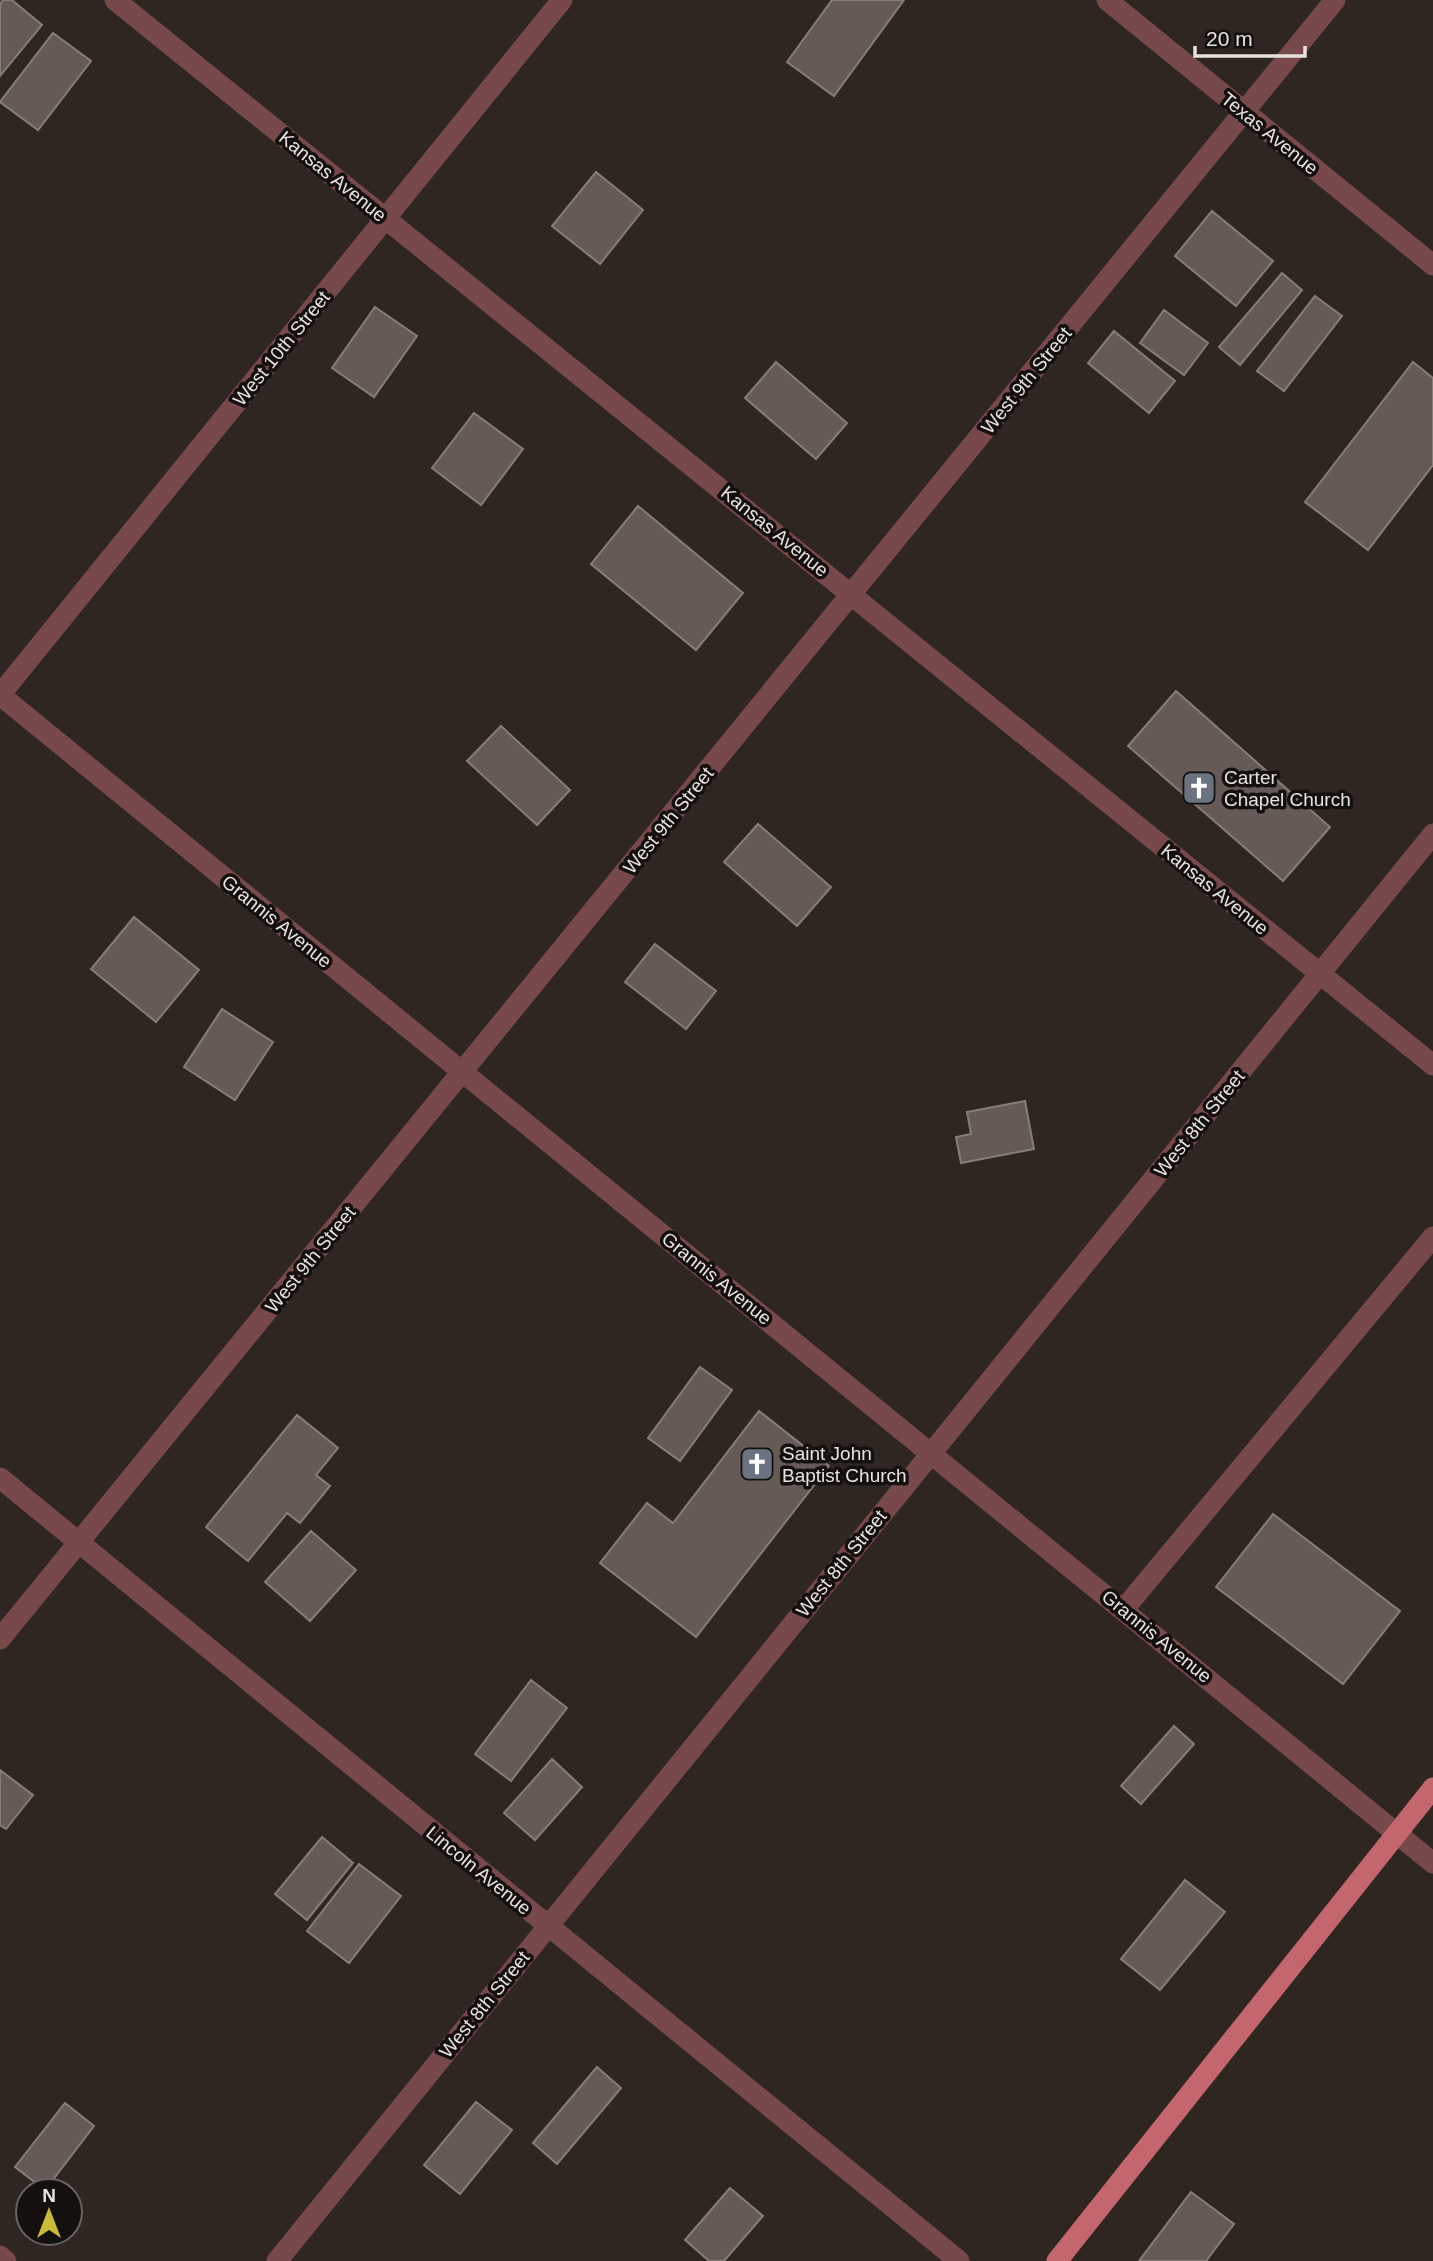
<svg xmlns="http://www.w3.org/2000/svg" width="1433" height="2261" font-family="Helvetica,sans-serif">
  <style>
    .building { fill: #655a55; stroke: #887c77; stroke-width: 2 }
    .lines { fill: none; stroke-linecap: round; stroke-linejoin: round }
    .minor { stroke: #77494b; stroke-width: 21 }
    .major { stroke: #c4666d; stroke-width: 21 }
    .labels { text-anchor: middle; stroke-width: 7; stroke-linejoin: round; paint-order: stroke }
    .street-label { font-size: 19px; fill: #e8e2df; stroke: #14100e }
    .poi-label { font-size: 19px; fill: #e8e2df; stroke: #14100e; text-anchor: start }
  </style>
  <rect width="100%" height="100%" fill="#2f2622"/>
  <!-- building -->
  <path class="building" d="M3 0H12L42 25 0 76V4Z
    M832 0H904L834 96 787 62Z
    M53 33 91 61 38 130 0 102Z
    M596 172 643 210 600 264 552 226Z
    M1212 211 1273 261 1236 306 1175 256Z
    M1282 273 1302 290 1240 365 1219 347Z
    M1315 296 1342 316 1284 391 1257 371Z
    M375 307 417 336 374 397 332 368Z
    M1164 310 1208 343 1184 375 1140 343Z
    M1114 331 1175 381 1149 413 1088 363Z
    M776 362 847 423 816 459 745 398Z
    M1413 362 1433 378V465L1368 550 1305 502Z
    M474 413 523 449 481 505 432 468Z
    M638 506 743 593 696 650 591 564Z
    M1176 691 1330 827 1283 881 1128 746Z
    M501 726 570 790 537 825 467 761Z
    M758 824 831 887 797 926 724 862Z
    M134 917 199 970 156 1022 91 969Z
    M655 944 716 991 686 1029 625 982Z
    M222 1009 273 1042 235 1100 184 1067Z
    M1025 1101 1034 1149 961 1163 956 1137 971 1134 967 1112Z
    M700 1367 732 1390 680 1461 648 1438Z
    M759 1411 829 1466 696 1637 600 1563 647 1503 673 1523Z
    M297 1415 338 1448 316 1475 330 1486 300 1523 287 1513 248 1561 206 1527Z
    M1273 1514 1400 1611 1343 1684 1216 1587Z
    M311 1531 356 1570 310 1621 265 1582Z
    M531 1680 567 1708 511 1781 475 1754Z
    M1174 1726 1194 1744 1141 1804 1121 1786Z
    M552 1759 582 1787 535 1840 504 1813Z
    M0 1770 33 1795 6 1829 0 1825Z
    M322 1837 353 1863 307 1920 275 1894Z
    M359 1864 401 1896 349 1963 307 1931Z
    M1185 1880 1225 1912 1160 1990 1121 1959Z
    M597 2067 621 2088 557 2164 533 2143Z
    M476 2102 512 2130 460 2194 424 2165Z
    M65 2103 94 2126 45 2190 15 2167Z
    M730 2188 763 2216 724 2261H709L685 2240Z
    M1191 2192 1234 2224 1206 2261H1139Z"/>
  <g class="lines">
    <!-- minor -->
    <path class="minor" d="M115 0 1433 1065
      M1107 0 1433 265
      M0 695 1433 1863
      M0 695 562 0
      M0 1478 959 2261
      M1124 1609 1433 1237
      M0 1639 1335 0
      M0 2256 6 2261
      M277 2261 1433 834"/>
    <!-- major -->
    <path class="major" d="M1057 2261 1433 1788"/>
  </g>
  <!-- icons -->
  <defs>
    <symbol id="church-square" viewBox="-11 -11 22 22"><rect x="-9" y="-9" width="18" height="18" rx="4" fill="#6b7280" stroke="#14100e"/><path d="M-1.2-6h2.4v3.5h3.3v2.4h-3.3V6h-2.4V-.1h-3.3v-2.4h3.3Z" fill="#fff"/></symbol>
  </defs>
  <g fill-rule="evenodd">
    <use href="#church-square" x="1180" y="769" width="38" height="38"/>
    <use href="#church-square" x="738" y="1445" width="38" height="38"/>
  </g>
  <g class="labels">
    <!-- street labels -->
    <g class="street-label">
      <text transform="translate(1270 133) rotate(39)" y="7">Texas Avenue</text>
      <text transform="translate(333 176) rotate(39)" y="7">Kansas Avenue</text>
      <text transform="translate(281 348) rotate(-51)" y="7">West 10th Street</text>
      <text transform="translate(1026 380) rotate(-51)" y="7">West 9th Street</text>
      <text transform="translate(775 531) rotate(39)" y="7">Kansas Avenue</text>
      <text transform="translate(668 820) rotate(-51)" y="7">West 9th Street</text>
      <text transform="translate(1215 889) rotate(39)" y="7">Kansas Avenue</text>
      <text transform="translate(277 921) rotate(39)" y="7">Grannis Avenue</text>
      <text transform="translate(1199 1123) rotate(-51)" y="7">West 8th Street</text>
      <text transform="translate(310 1259) rotate(-51)" y="7">West 9th Street</text>
      <text transform="translate(717 1278) rotate(39)" y="7">Grannis Avenue</text>
      <text transform="translate(841 1563) rotate(-51)" y="7">West 8th Street</text>
      <text transform="translate(1157 1636) rotate(39)" y="7">Grannis Avenue</text>
      <text transform="translate(479 1870) rotate(39)" y="7">Lincoln Avenue</text>
      <text transform="translate(484 2004) rotate(-51)" y="7">West 8th Street</text>
    </g>
    <!-- poi labels -->
    <g class="poi-label">
      <text x="1224" y="784">Carter<tspan x="1224" dy="22">Chapel Church</tspan></text>
      <text x="782" y="1460">Saint John<tspan x="782" dy="22">Baptist Church</tspan></text>
    </g>
  </g>
  <!-- north arrow -->
  <g transform="translate(49 2212)"><circle r="33" fill="#14100e" stroke="#696462" stroke-width="2"/>
  <path d="M0-5L12 26L0 18L-12 26Z" fill="#cbba39"/>
  <text y="-10" font-size="19" font-weight="bold" text-anchor="middle" fill="#e8e2df">N</text>
  </g>
  <!-- scale -->
  <path d="M1195 46v10h110v-10" fill="none" stroke="#e8e2df" stroke-width="3.5"/>
  <text x="1206" y="46" font-size="21" fill="#e8e2df" stroke="#14100e" stroke-width="5" paint-order="stroke">20 m</text>
</svg>
